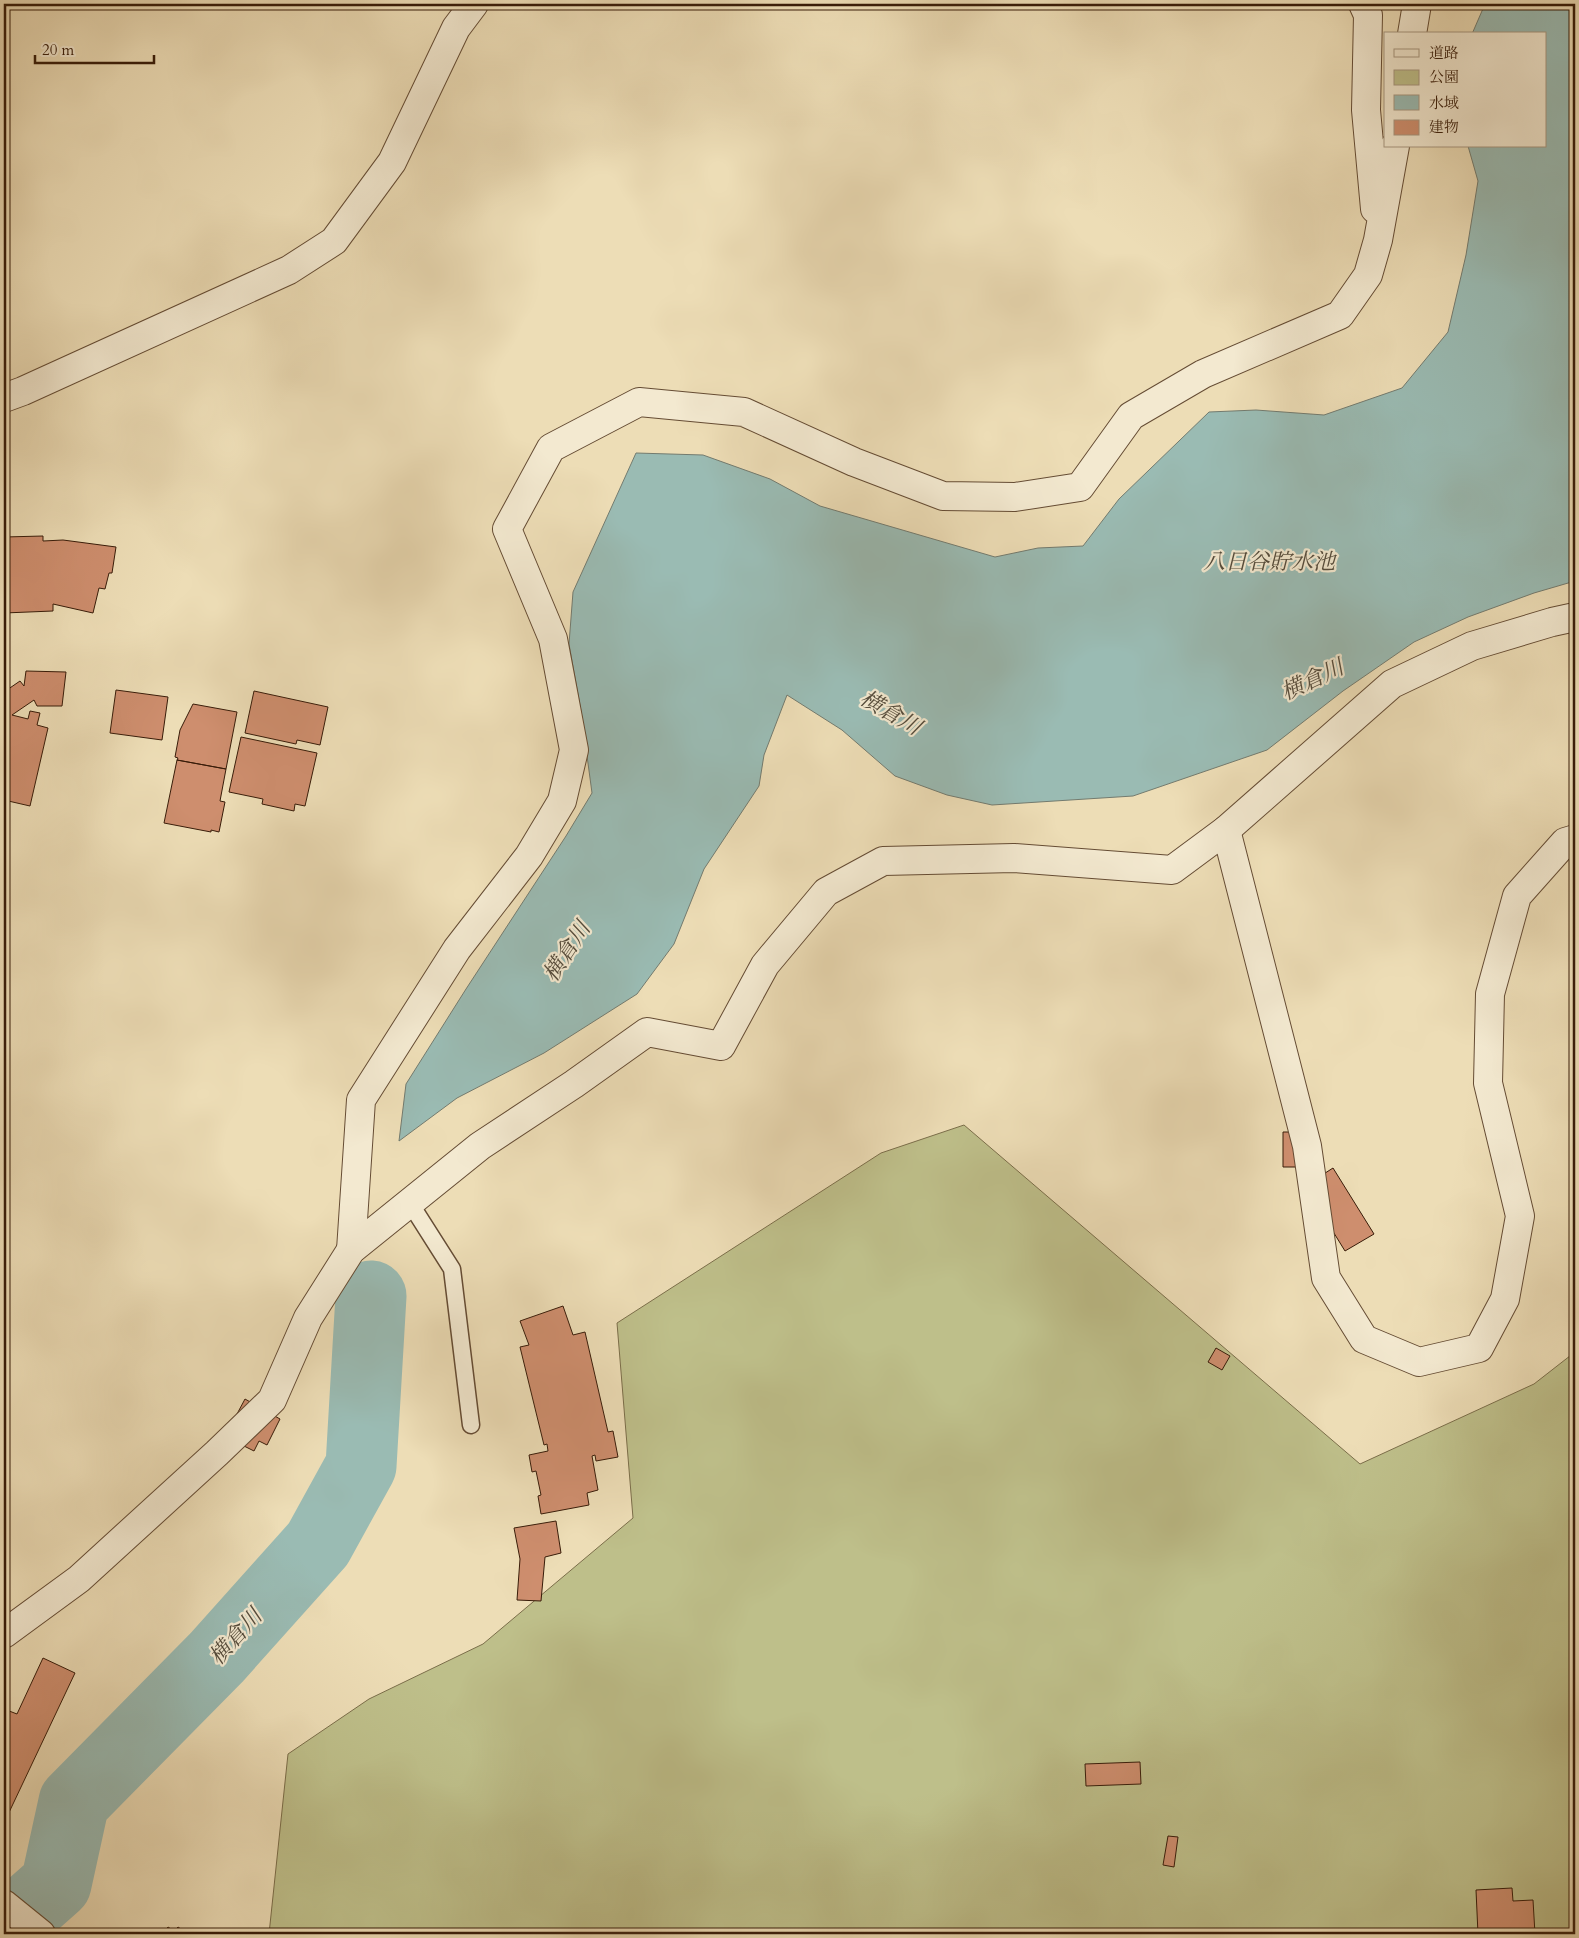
<svg xmlns="http://www.w3.org/2000/svg" width="1579" height="1938" font-family="Cardo,'Noto Serif JP',serif">
  <style>
    .green { fill: #bebf8a; stroke: #7b6e4a }
    .water { fill: #9abbb3; stroke: #737b6f }
    .lines { fill: none; stroke-linecap: round; stroke-linejoin: round }
    .river { stroke: #9abbb3; stroke-width: 71 }
    .building { fill: #ce8e6e; stroke: #381c09 }
    .service-casing { stroke: #654c34; stroke-width: 19 }
    .minor-casing { stroke: #654c34; stroke-width: 30 }
    .tertiary-casing { stroke: #654c34; stroke-width: 30 }
    .service { stroke: #f3e9d0; stroke-width: 16 }
    .minor { stroke: #f3e9d0; stroke-width: 28 }
    .tertiary { stroke: #f3e9d0; stroke-width: 28 }
    .labels { text-anchor: middle; stroke-width: 4.5; stroke-linejoin: round; paint-order: stroke }
    .water-label { font-size: 22px; font-style: italic; fill: #554c3c; stroke: #f3e9d0 }
  </style>
  <rect width="100%" height="100%" fill="#edddb6"/>
  <filter id="stains"><feTurbulence type="fractalNoise" baseFrequency=".004" numOctaves="4"/><feColorMatrix values="0 0 0 0 .2 0 0 0 0 .09 0 0 0 0 .02 0 0 0 .5 -.17"/></filter>
  <radialGradient id="worn" r=".72"><stop offset=".6" stop-color="#630" stop-opacity="0"/><stop offset="1" stop-color="#630" stop-opacity=".3"/></radialGradient>
  <!-- green -->
  <path class="green" d="M964 1125 1360 1464 1534 1384 1575 1352V1934H269L288 1754 369 1699 483 1644 633 1518 617 1323 881 1153Z"/>
  <!-- water -->
  <path class="water" d="M1485 4H1575V581L1534 593 1468 617 1414 642 1343 691 1267 750 1133 796 992 805 947 795 895 776 842 730 787 695 764 755 759 786 704 869 674 944 637 994 544 1053 457 1098 399 1141 406 1084 466 989 566 836 592 793 581 711 569 644 573 592 636 453 703 455 770 479 820 506 995 557 1038 548 1083 546 1119 499 1209 412 1256 410 1324 415 1402 388 1448 332 1466 255 1478 181 1468 146H1545V34H1472Z"/>
  <g class="lines">
    <!-- river -->
    <path class="river" d="M4 1930 56 1884 74 1802 217 1657 318 1544 361 1466 371 1296"/>
  </g>
  <!-- building -->
  <path class="building" d="M43 536V541L63 540 116 547 112 573H109L105 589 99 588 93 613 53 604V611L4 613V537Z
    M26 671 66 672 62 706H37L34 700 12 715 28 719 30 711 40 713 37 725 48 728 30 806 4 800V692L20 681 24 686Z
    M116 690 168 697 162 740 110 733Z
    M254 691 328 707 320 745 297 740 296 744 245 733Z
    M193 704 237 712 226 769 177 760 178 758 175 757 180 730Z
    M241 737 317 753 305 806 295 804 294 811 262 804 263 799 229 792Z
    M177 760 226 769 220 801 225 802 219 832 211 830V832L164 823Z
    M1283 1132H1308V1167H1283Z
    M1333 1168 1374 1234 1345 1251 1305 1186Z
    M563 1306 573 1335 585 1332 608 1432 613 1431 618 1457 596 1461 595 1455 592 1456 598 1490 587 1493 589 1505 541 1514 538 1496 541 1495 536 1471 532 1472 529 1455 548 1451 547 1444 544 1445 520 1347 529 1345 520 1321Z
    M1216 1348 1230 1356 1222 1370 1208 1362Z
    M245 1399 280 1419 267 1445 259 1441 254 1451 236 1442 229 1429Z
    M556 1521 561 1553 545 1557 541 1601 517 1600 520 1559 514 1528Z
    M43 1658 75 1673 4 1823V1709L17 1714Z
    M1140 1762 1141 1784 1086 1786 1085 1764Z
    M1168 1836 1178 1837 1174 1867 1163 1865Z
    M1512 1888 1513 1901 1533 1900 1535 1934H1478L1476 1890Z
    M168 1927 174 1931 178 1927 188 1934H162Z"/>
  <g class="lines">
    <defs>
      <path id="service" d="M410 1203 452 1269 471 1425"/>
      <path id="minor" d="M1363 4 1368 15 1366 110 1375 209
        M1412 34 1417 4
        M4 398 23 391 289 270 334 241 392 162 456 28 474 4
        M1226 830 1392 684 1472 646 1552 622 1575 617
        M351 1250 361 1100 457 949 529 856 562 801 574 750 553 639 507 529 551 448 639 402 744 412 854 462 943 496 1015 497 1080 487 1131 416 1203 374 1340 315 1368 275 1378 240 1395 146
        M4 1904 41 1934"/>
      <path id="tertiary" d="M4 1634 79 1579 217 1453 272 1400 308 1318 351 1250 480 1146 574 1084 647 1032 721 1046 765 965 826 892 883 861 1014 858 1172 870 1226 830 1307 1146 1326 1278 1364 1339 1419 1362 1479 1348 1505 1299 1520 1216 1488 1083 1490 994 1517 896 1565 842 1575 839"/>
    </defs>
    <!-- service casing -->
    <use href="#service" class="service-casing"/>
    <!-- minor casing -->
    <use href="#minor" class="minor-casing"/>
    <!-- tertiary casing -->
    <use href="#tertiary" class="tertiary-casing"/>
    <!-- service -->
    <use href="#service" class="service"/>
    <!-- minor -->
    <use href="#minor" class="minor"/>
    <!-- tertiary -->
    <use href="#tertiary" class="tertiary"/>
  </g>
  <g class="labels">
    <!-- water labels -->
    <g class="water-label">
      <text x="1269" y="569">八日谷貯水池</text>
      <text transform="translate(1312 679) rotate(-25)" y="8">横倉川</text>
      <text transform="translate(891 712) rotate(30)" y="8">横倉川</text>
      <text transform="translate(566 951) rotate(-57)" y="8">横倉川</text>
      <text transform="translate(235 1636) rotate(-48)" y="8">横倉川</text>
    </g>
  </g>
  <!-- margin -->
  <rect width="1579" height="1938" fill="none" stroke="#edddb6" stroke-width="20"/>
  <rect x="5" y="5" width="1569" height="1928" fill="none" stroke="#381c09" stroke-width="2.5"/>
  <rect x="10" y="10" width="1559" height="1918" fill="none" stroke="#381c09"/>
  <!-- legend -->
  <rect x="1384" y="32" width="162" height="115" fill="#f3e9d0" stroke="#a89780"/>
  <rect x="1394" y="49" width="25" height="8" fill="#f3e9d0" stroke="#a89780"/>
  <text x="1429" y="58" font-size="15" fill="#381c09">道路</text>
  <rect x="1394" y="70" width="25" height="15" fill="#bebf8a" stroke="#a89780"/>
  <text x="1429" y="82" font-size="15" fill="#381c09">公園</text>
  <rect x="1394" y="95" width="25" height="15" fill="#9abbb3" stroke="#a89780"/>
  <text x="1429" y="108" font-size="15" fill="#381c09">水域</text>
  <rect x="1394" y="120" width="25" height="15" fill="#ce8e6e" stroke="#a89780"/>
  <text x="1429" y="132" font-size="15" fill="#381c09">建物</text>
  <!-- scale -->
  <path d="M35 55v8h119v-8" fill="none" stroke="#381c09" stroke-width="2.5"/>
  <text x="42" y="55" font-size="15" fill="#381c09" stroke="#f3e9d0" stroke-width="4" paint-order="stroke">20 m</text>
  <rect width="100%" height="100%" filter="url(#stains)"/>
  <rect width="100%" height="100%" fill="url(#worn)"/>
</svg>
